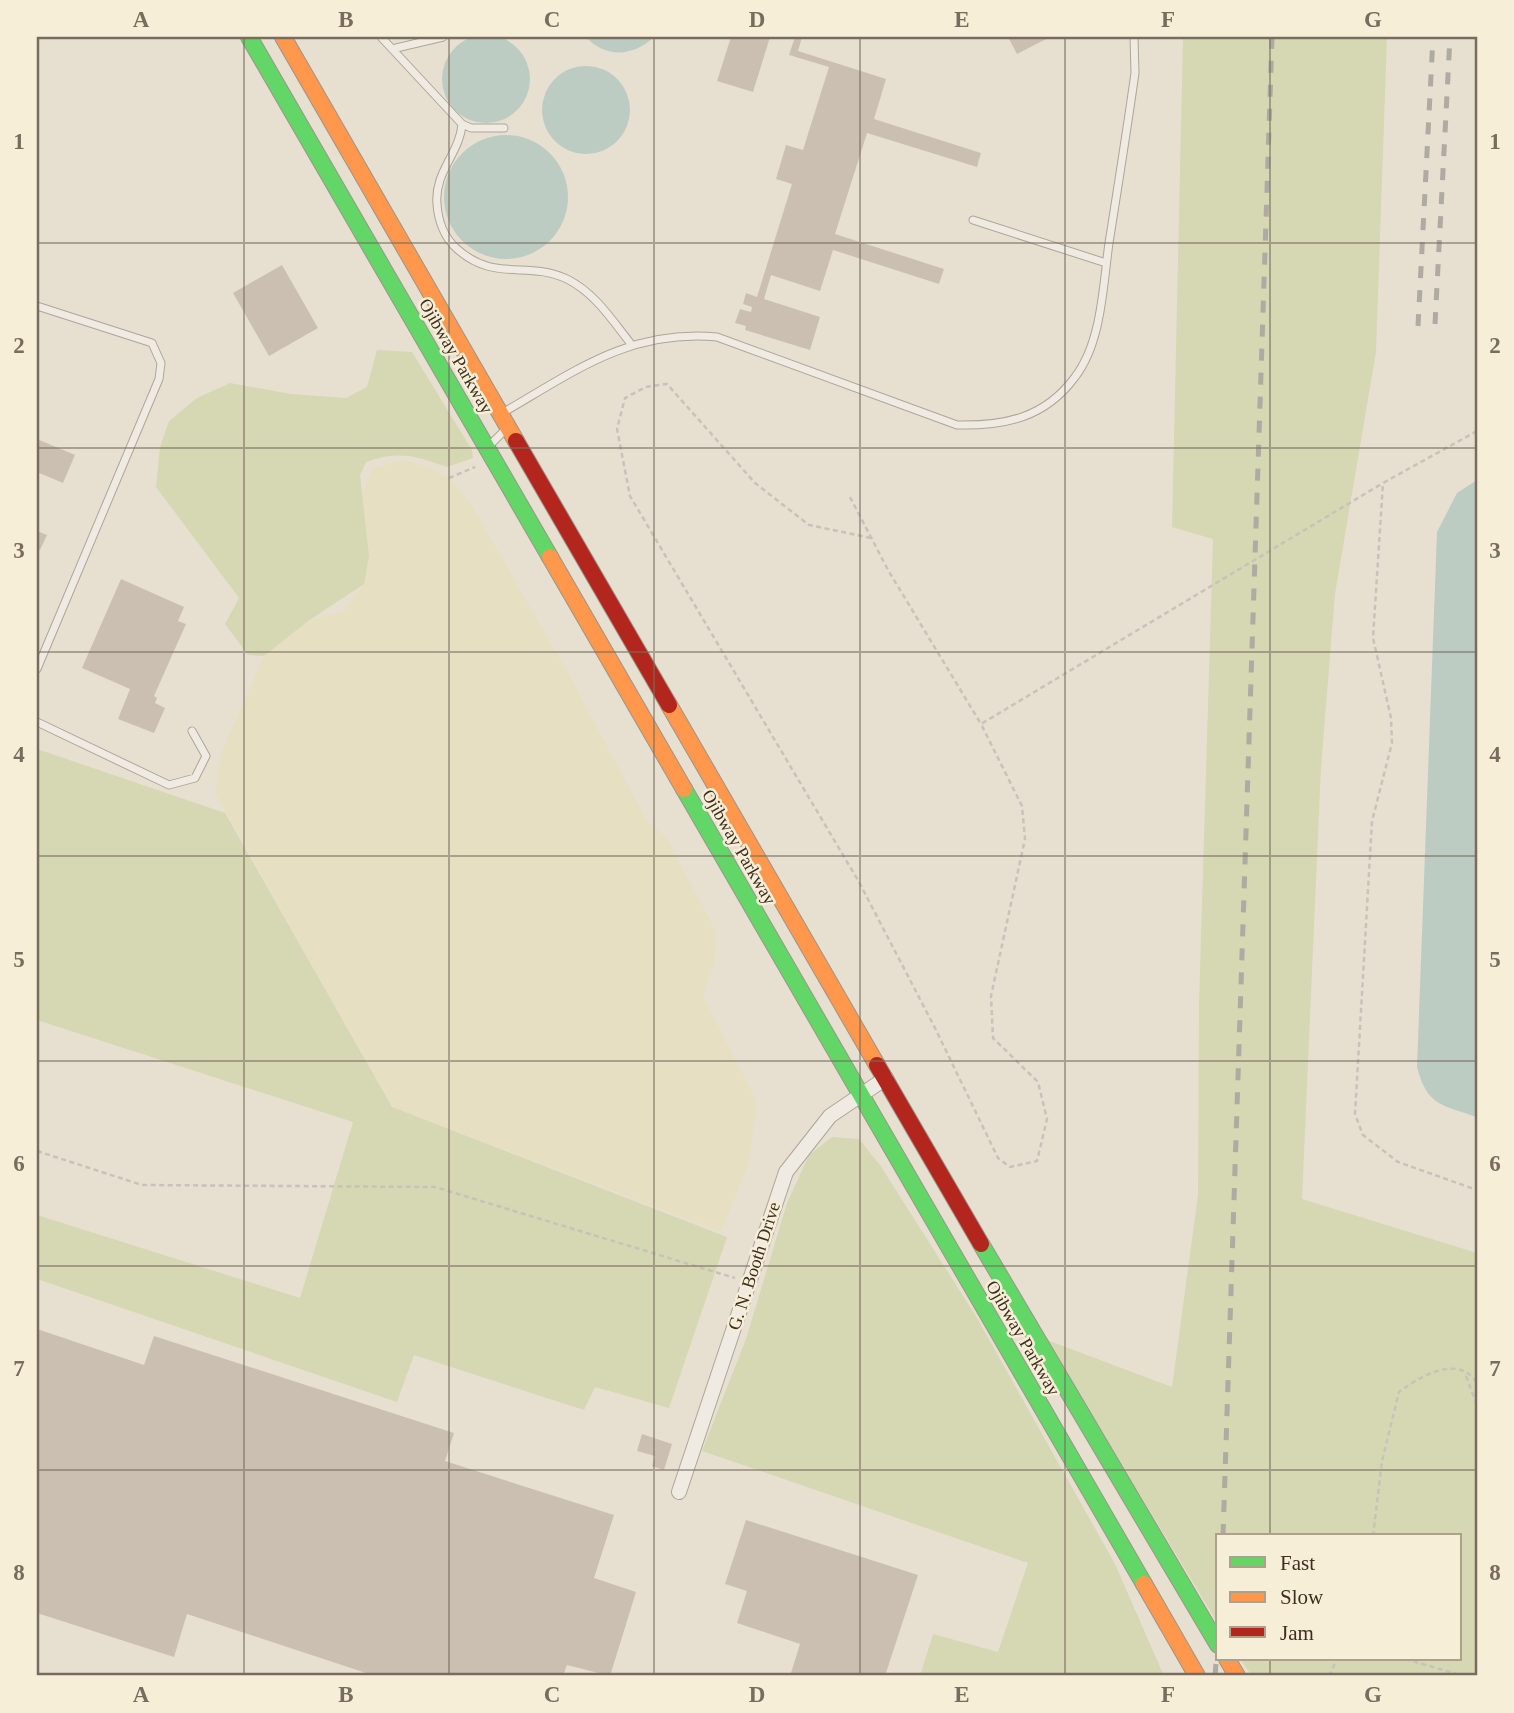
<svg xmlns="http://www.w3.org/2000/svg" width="1514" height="1713" font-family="'Times New Roman',serif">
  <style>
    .farmland { fill: #e6dfc2 }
    .green { fill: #d6d7b3 }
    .water { fill: #bcccc2 }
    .building { fill: #cbbfb2 }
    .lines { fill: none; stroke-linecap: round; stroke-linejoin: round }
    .lane-casing { stroke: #ada599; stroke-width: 9 }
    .street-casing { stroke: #ada599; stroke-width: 16 }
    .fast-casing { stroke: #9c958a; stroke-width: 18 }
    .slow-casing { stroke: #9c958a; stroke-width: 18 }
    .jam-casing { stroke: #9c958a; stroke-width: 18 }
    .path { stroke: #c8c2b9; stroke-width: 2.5; stroke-dasharray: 5 3.5; stroke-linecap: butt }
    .lane { stroke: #efebe3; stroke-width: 7 }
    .street { stroke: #efebe3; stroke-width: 14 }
    .fast { stroke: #63d668; stroke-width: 16 }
    .slow { stroke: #ff974d; stroke-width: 16 }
    .jam { stroke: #b3261e; stroke-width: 16 }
    .rail { stroke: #afaaa2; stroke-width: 5; stroke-dasharray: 12 12; stroke-linecap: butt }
    .grid { fill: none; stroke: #786c5e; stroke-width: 2; stroke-opacity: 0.55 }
    .labels { text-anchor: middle; stroke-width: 5; stroke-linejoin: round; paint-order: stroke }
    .street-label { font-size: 18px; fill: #3d2e20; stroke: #f7eed8 }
    .neatline { fill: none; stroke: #786c5e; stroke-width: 2.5 }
    .grid-label { font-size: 23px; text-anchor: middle; font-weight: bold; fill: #786c5e }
  </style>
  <rect width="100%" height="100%" fill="#e7e0d1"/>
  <!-- farmland -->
  <path class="farmland" d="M404 460 431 468 449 478 471 504 572 680 647 821 666 837 716 931 715 961 703 996 757 1102 749 1163 721 1232 392 1107 215 793 221 753 264 656 308 621 343 612 364 584 369 556 362 496 372 469Z"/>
  <!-- green -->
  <path class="green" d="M1183 37H1387L1376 352 1335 594 1321 767 1302 1199 1477 1253V1676H1252L1240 1659H1460V1536H1218V1624L1047 1340 1172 1387 1198 1195 1199 1004 1213 539 1172 527Z
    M377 350 412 352 472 450 473 458 447 467C417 456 398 450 366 462L360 475 369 556 364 584 308 621 264 656 248 655 225 624 239 598 156 487 160 447 169 421 197 398 230 383 291 394 346 398 367 387Z
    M37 749 225 813 392 1107 727 1237 669 1408 595 1387 584 1410 414 1355 397 1402 37 1279V1215L300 1298 353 1122 37 1020Z
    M832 1137 859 1139 880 1165 977 1318 1115 1564 1164 1676H920L933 1634 998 1652 1028 1563 702 1451 746 1339 787 1203 809 1155Z"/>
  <!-- water -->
  <path class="water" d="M442 79a44 44 0 1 1 88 0a44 44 0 1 1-88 0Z
    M586 37H654C634 56 606 59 586 37Z
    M542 110a44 44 0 1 1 88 0a44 44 0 1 1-88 0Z
    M444 197a62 62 0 1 1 124 0a62 62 0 1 1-124 0Z
    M1477 480V1117C1442 1105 1427 1106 1417 1067L1437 532 1457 493Z"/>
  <!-- building -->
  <path class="building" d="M731 37H770L753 92 717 81Z
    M795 37H802L798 51 886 79 874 119 981 153 977 167 867 133 835 234 944 269 939 284 833 250 820 291 771 275 764 299 820 317 810 350 745 330 746 326 735 323 740 309 751 312 752 307 743 304 746 293 757 297 792 184 776 179 786 145 803 150 829 67 789 55Z
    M1008 37H1050L1017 54Z
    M282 265 318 328 269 356 233 293Z
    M37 439 75 455 63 483 37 472Z
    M37 531 47 535 40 550 37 549Z
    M121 579 184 607 178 621 186 624 154 696 157 698 155 703 165 708 154 733 118 719 130 689 82 668Z
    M37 1329 144 1365 154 1336 454 1433 445 1461 614 1515 594 1578 636 1592 610 1676 567 1665 563 1676H375L187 1614 174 1657 37 1613Z
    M642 1434 672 1444 664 1470 652 1466 655 1456 637 1451Z
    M746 1520 918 1575 885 1676H790L800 1644 737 1623 747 1591 725 1584Z"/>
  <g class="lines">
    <defs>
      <path id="lane" d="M381 37 462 124 471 128H504
        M392 49 443 37
        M462 124C460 153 434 172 437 204 438 220 444 237 456 248 494 283 527 260 567 279 595 293 612 320 631 344
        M973 220 1106 263
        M37 306 152 343 161 363 159 379 37 669
        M504 412C575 371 630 329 717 337L957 425C1005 426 1045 418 1075 377 1102 342 1103 285 1109 243 1118 186 1127 130 1135 73L1134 37
        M488 447 507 428
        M37 722 169 785 195 778 206 756 192 731"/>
      <path id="street" d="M679 1492 786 1172 830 1116 886 1078"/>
      <path id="fast" d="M249 37 550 557
        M684 789 1144 1584
        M981 1244 1218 1645"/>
      <path id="slow" d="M283 37 516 441
        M550 557 684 789
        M669 705 877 1065
        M1144 1584 1197 1676
        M1227 1659 1237 1676"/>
      <path id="jam" d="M516 441 669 705
        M877 1065 981 1244"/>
    </defs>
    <!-- lane casing -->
    <use href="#lane" class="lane-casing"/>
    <!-- street casing -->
    <use href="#street" class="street-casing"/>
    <!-- fast casing -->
    <use href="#fast" class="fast-casing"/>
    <!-- slow casing -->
    <use href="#slow" class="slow-casing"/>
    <!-- jam casing -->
    <use href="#jam" class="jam-casing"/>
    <!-- path -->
    <path class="path" d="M1477 431 1383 483 1373 638 1391 718 1392 743 1372 821 1355 1114 1363 1135 1398 1162 1477 1190
      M449 478 475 467
      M850 497 888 570 981 724 1383 483
      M871 538 809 525 755 483 667 384 646 387 625 398 617 429 630 496 859 882 935 1028 998 1158 1010 1167 1037 1161 1047 1119 1038 1082 993 1038 991 996 1025 839 1022 806 981 724
      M37 1151 142 1185 435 1187 735 1278
      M1466 1376 1477 1405
      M1373 1536 1382 1461 1399 1392C1419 1377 1458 1353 1477 1383
      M1405 1659 1464 1676
      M1329 1676 1337 1659"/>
    <!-- lane -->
    <use href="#lane" class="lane"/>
    <!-- street -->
    <use href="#street" class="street"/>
    <!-- fast -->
    <use href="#fast" class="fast"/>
    <!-- slow -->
    <use href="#slow" class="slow"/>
    <!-- jam -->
    <use href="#jam" class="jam"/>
    <!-- rail -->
    <path class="rail" d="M1435 324 1450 37
      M1418 326 1433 37
      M1223 1536 1272 37
      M1215 1676 1218 1638"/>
  </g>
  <!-- grid -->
  <path class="grid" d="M244 37V1676M449 37V1676M654 37V1676M860 37V1676M1065 37V1676M1270 37V1536M37 243H1477M37 448H1477M37 652H1477M37 856H1477M37 1061H1477M37 1266H1477M37 1470H1477M1270 1659V1676"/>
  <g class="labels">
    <!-- street labels -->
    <g class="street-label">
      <text transform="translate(456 356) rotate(60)" y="6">Ojibway Parkway</text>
      <text transform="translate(739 847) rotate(60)" y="6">Ojibway Parkway</text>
      <text transform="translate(754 1266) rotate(-72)" y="6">G. N. Booth Drive</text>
      <text transform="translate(1023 1338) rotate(60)" y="6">Ojibway Parkway</text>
    </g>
  </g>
  <!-- border -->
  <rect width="1514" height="1713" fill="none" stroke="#f7eed8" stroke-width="77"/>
  <!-- legend -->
  <rect x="1216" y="1534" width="245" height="126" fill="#f7eed8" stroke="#ada18e" stroke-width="2"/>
  <rect x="1230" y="1557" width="35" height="10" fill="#63d668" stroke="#ada18e" stroke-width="2"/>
  <text x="1280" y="1570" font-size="21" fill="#3d2e20">Fast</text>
  <rect x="1230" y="1592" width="35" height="10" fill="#ff974d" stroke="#ada18e" stroke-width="2"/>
  <text x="1280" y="1604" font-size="21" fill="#3d2e20">Slow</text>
  <rect x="1230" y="1627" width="35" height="10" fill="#b3261e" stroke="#ada18e" stroke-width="2"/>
  <text x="1280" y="1640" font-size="21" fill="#3d2e20">Jam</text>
  <rect x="38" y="38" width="1438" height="1636" class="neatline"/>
  <g class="grid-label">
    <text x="141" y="27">A</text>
    <text x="346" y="27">B</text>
    <text x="552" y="27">C</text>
    <text x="757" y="27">D</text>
    <text x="962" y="27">E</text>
    <text x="1168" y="27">F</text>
    <text x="1373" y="27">G</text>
    <text x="19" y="149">1</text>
    <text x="1495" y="149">1</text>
    <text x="19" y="353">2</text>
    <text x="1495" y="353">2</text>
    <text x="19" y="558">3</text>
    <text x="1495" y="558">3</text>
    <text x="19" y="762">4</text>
    <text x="1495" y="762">4</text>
    <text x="19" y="967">5</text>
    <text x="1495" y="967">5</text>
    <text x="19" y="1171">6</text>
    <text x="1495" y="1171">6</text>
    <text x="19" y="1376">7</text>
    <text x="1495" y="1376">7</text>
    <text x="19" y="1580">8</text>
    <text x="1495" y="1580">8</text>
    <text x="141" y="1702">A</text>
    <text x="346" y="1702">B</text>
    <text x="552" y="1702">C</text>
    <text x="757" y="1702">D</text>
    <text x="962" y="1702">E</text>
    <text x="1168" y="1702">F</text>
    <text x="1373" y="1702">G</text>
  </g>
</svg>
